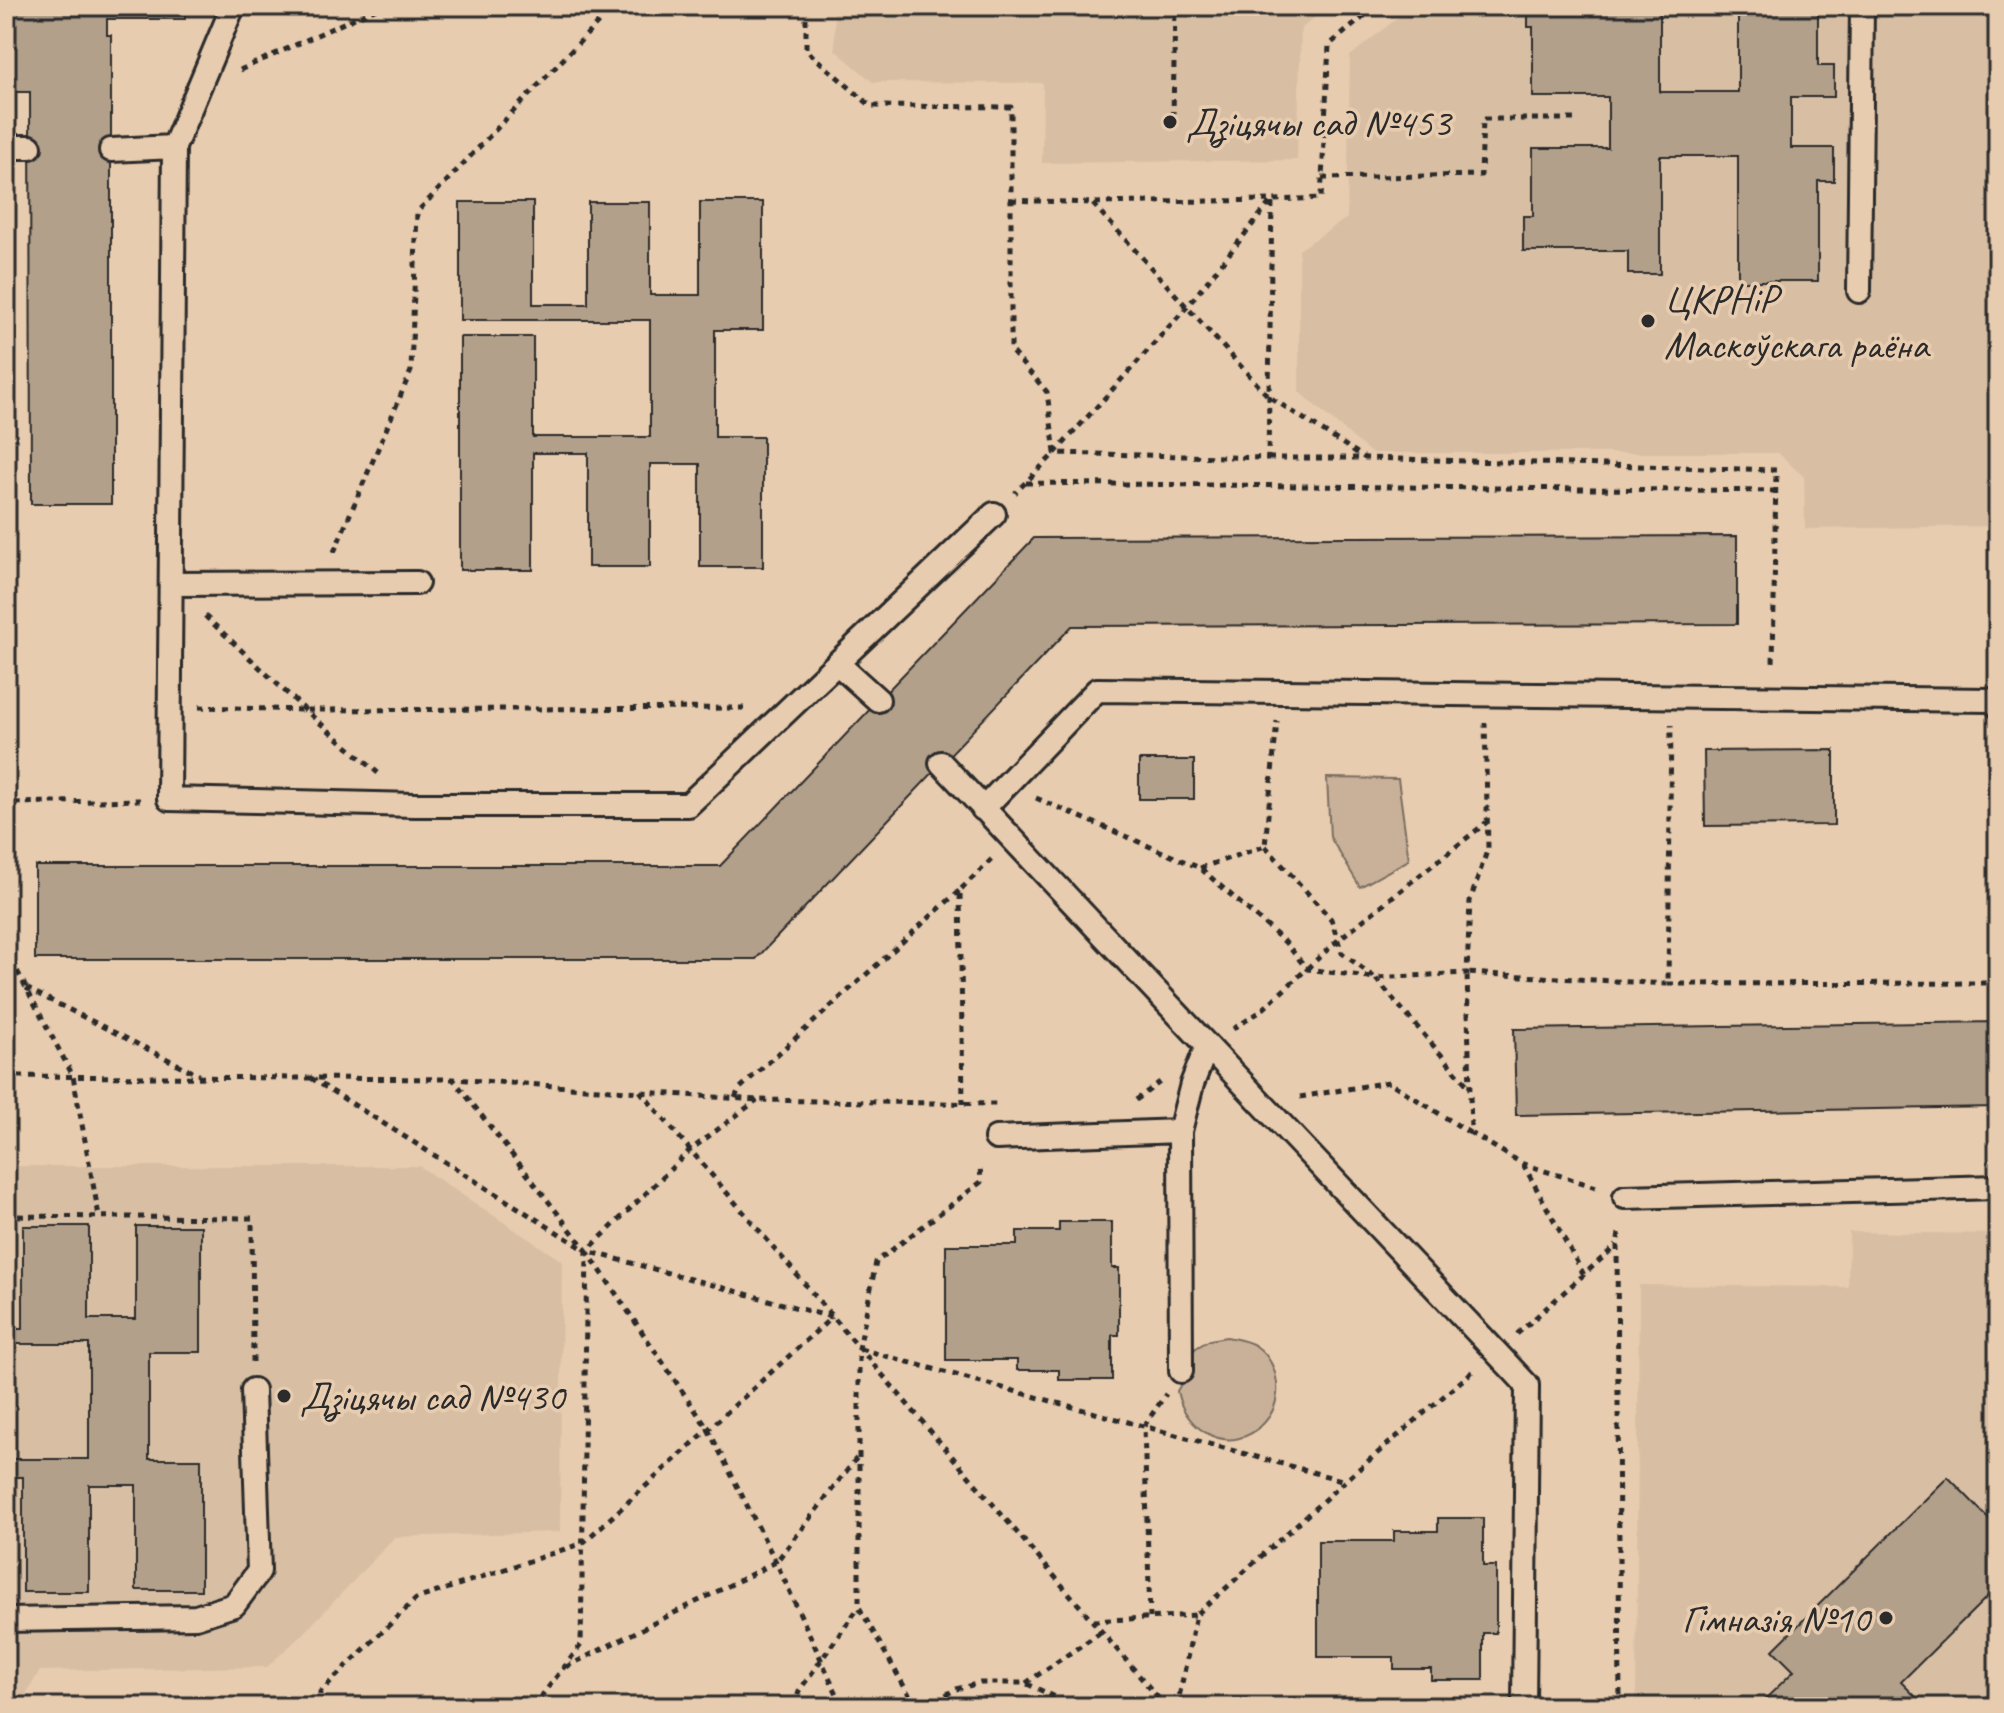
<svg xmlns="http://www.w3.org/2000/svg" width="2004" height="1713" font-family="Caveat,sans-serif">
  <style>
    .built { fill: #d8bfa4 }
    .green { fill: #c9b199; stroke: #7a6e62; stroke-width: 2 }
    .building { fill: #b3a08b; stroke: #2b2b2b; stroke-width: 2 }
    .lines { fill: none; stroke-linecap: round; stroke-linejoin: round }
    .service-casing { stroke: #2b2b2b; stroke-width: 28 }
    .path { stroke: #2b2b2b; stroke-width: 5; stroke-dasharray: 6 6; stroke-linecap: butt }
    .service { stroke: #e8ccaf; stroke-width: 22 }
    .poi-dot { fill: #2b2b2b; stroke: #e8ccaf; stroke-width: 3 }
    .labels { text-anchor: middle; stroke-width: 7; stroke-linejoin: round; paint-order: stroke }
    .poi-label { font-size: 40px; fill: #2b2b2b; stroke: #e8ccaf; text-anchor: start }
  </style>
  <rect width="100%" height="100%" fill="#e8ccaf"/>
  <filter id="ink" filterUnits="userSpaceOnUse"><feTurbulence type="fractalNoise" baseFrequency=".0125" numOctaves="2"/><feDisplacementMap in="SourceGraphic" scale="16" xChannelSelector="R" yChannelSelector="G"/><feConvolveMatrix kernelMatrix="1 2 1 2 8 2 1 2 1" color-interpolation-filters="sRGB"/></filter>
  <g filter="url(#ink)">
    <!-- built -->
    <path class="built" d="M834 6H1328L1301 29 1297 160 1042 163 1043 83 873 82 835 50Z
      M1412 6H1998V526L1805 529 1804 477 1778 453H1371L1299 392V250L1347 218 1350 56Z
      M6 1166H419L562 1261 560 1532 395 1537 303 1634 267 1667 40 1671 18 1707H6Z
      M1849 1232 1998 1234V1707H1636L1639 1285 1848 1287Z"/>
    <!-- green -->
    <path class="green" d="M1327 778 1398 779 1409 860 1360 887 1330 837Z
      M1226 1337C1237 1339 1247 1340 1256 1346 1280 1363 1285 1401 1264 1423 1231 1458 1185 1432 1177 1391L1184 1379 1185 1360 1196 1348 1210 1340Z"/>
    <!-- building -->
    <path class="building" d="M6 6H67V10H107V6H185V19H107V35H111V504H31L30 92H6Z
      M1528 6H1660V92H1738V6H1818V66H1834V97H1791V148H1834V181H1818V281H1738V156H1660V274H1628V251H1523V216H1533V148H1608V97H1533V27H1528Z
      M460 202H533V304H588V202H650V295H700V202H763V330H715V437H763V567H700V464H650V567H588V453H533V570H460V337H533V437H650V320H460Z
      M1737 536V624L1072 626 756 959H35V866H720L1034 538Z
      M1834 750V825L1705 826 1704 751Z
      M1139 760H1194V799H1139Z
      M1998 1022V1107L1516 1115 1514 1029Z
      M1059 1222H1112V1268H1119V1335H1112V1380H1059V1370H1017V1360H946V1245H1017V1231H1059Z
      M23 1226H89V1319H136V1226H201V1352H149V1459H201V1590H136V1485H89V1592H23V1477H6V1459H89V1344H6V1329H23Z
      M1948 1477 1998 1528V1586L1901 1682 1926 1707H1757L1794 1671 1773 1650Z
      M1438 1518H1483V1566H1496V1633H1483V1680H1431V1669H1394V1657H1318V1541H1394V1531H1438Z"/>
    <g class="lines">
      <defs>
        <path id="service" d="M233 6 174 147 169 799 415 805H688L994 514
          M6 147H30
          M111 150 174 147
          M1859 291 1862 6
          M172 584 417 583
          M837 663 878 700
          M941 763 1527 1385 1524 1707
          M983 809 1097 690 1992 700 1998 706
          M996 1138 1180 1131
          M1625 1197 1998 1187
          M1181 1371 1180 1131 1192 1084 1207 1046
          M6 1620 196 1617 234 1605 259 1571 253 1390"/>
      </defs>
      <!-- service casing -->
      <use href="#service" class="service-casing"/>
      <!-- path -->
      <path class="path" d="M806 6V50L871 106 1011 107V351L1047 392 1055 453 1015 493
        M240 70 381 6
        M1173 117 1175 6
        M1322 178 1481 175 1483 119H1578
        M1011 200 1093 203 1272 200 1268 458 1055 453 1186 308 1272 200 1321 198 1329 45 1377 6
        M1093 204 1268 396 1365 458 1776 470 1773 666
        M1268 458H1363
        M1026 483 1776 491
        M334 552 411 371 417 212 614 6
        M205 616 305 710 378 773
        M199 707 305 710 744 708
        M1036 798 1200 868 1285 942 1307 969 1375 978 1469 1087
        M6 810 12 803 140 800
        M1265 846 1331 919 1342 953 1375 978 1467 973 1470 901 1488 848 1485 723
        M1200 868 1265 846 1277 721
        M6 950 73 1076 99 1216
        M1668 984 1998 983
        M26 988 199 1075
        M1233 1029 1261 1011 1338 940 1487 822
        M6 1076 453 1079 758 1100 996 1104
        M311 1078 587 1251 454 1080
        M640 1091 1166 1707
        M1300 1097 1389 1082 1470 1133
        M735 1098 739 1089 960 890
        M1136 1100 1160 1082
        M963 1104 960 890 992 859
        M1523 1164 1584 1275
        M1596 1187 1523 1164 1471 1133 1467 973 1668 984 1671 725
        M6 1216 252 1218 253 1363
        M831 1317 587 1251 708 1429 776 1562 843 1707
        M1517 1334 1617 1245
        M860 1349 1345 1481
        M1150 1618 1144 1426 1166 1394
        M1093 1621 1196 1615
        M566 1667 776 1562 859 1455
        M1026 1683 1101 1632
        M320 1707V1692L416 1599 583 1543 832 1317
        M533 1707 581 1645 587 1251 689 1151 757 1100
        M795 1707 799 1691 859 1607
        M916 1707 859 1607V1349L876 1262 981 1182 980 1165
        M925 1707 956 1689 980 1683H1025L1077 1707
        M1177 1707 1196 1615 1345 1481 1473 1371
        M1620 1707 1617 1245 1620 1228"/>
      <!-- service -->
      <use href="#service" class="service"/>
    </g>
  </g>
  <!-- markers -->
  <g class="poi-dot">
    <circle cx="1170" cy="122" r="8"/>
    <circle cx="1648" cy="321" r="8"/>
    <circle cx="284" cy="1396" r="8"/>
    <circle cx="1886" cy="1618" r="8"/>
  </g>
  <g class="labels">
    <!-- poi labels -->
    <g class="poi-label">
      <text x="1186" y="136">Дзіцячы сад №453</text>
      <text x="1664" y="312">ЦКРНіР<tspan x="1664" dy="46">Маскоўскага раёна</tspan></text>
      <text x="300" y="1410">Дзіцячы сад №430</text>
      <text x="1870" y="1632" text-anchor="end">Гімназія №10</text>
    </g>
  </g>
  <!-- margin -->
  <rect width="2004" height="1713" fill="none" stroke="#e8ccaf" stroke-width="32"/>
  <rect x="16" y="16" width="1972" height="1681" fill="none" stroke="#2b2b2b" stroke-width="3" filter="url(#ink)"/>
</svg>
